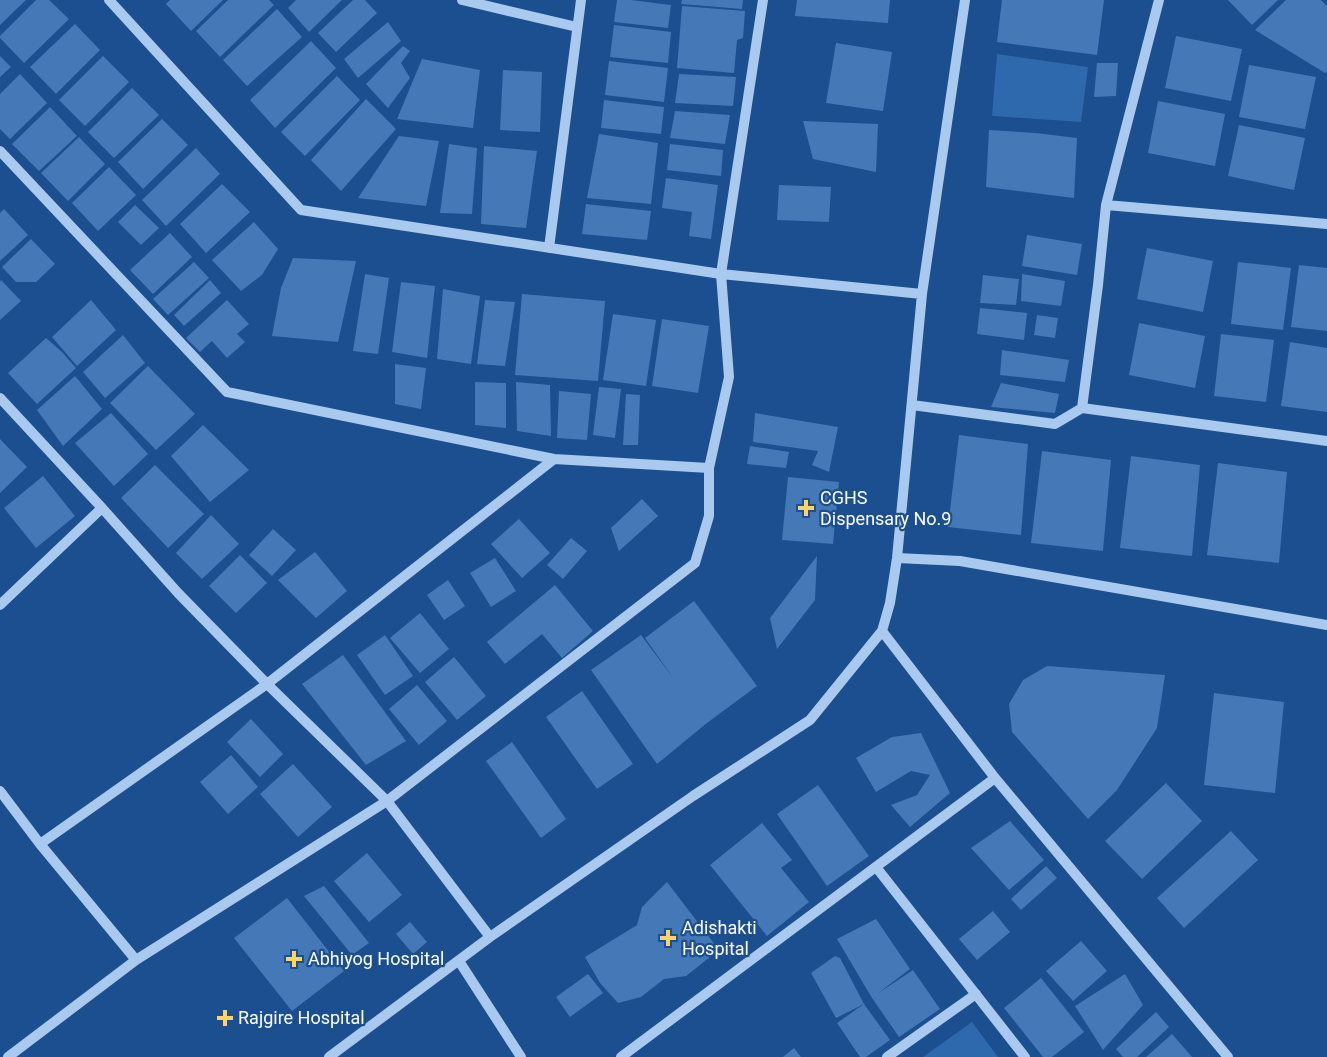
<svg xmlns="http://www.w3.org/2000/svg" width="1327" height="1057" font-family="Roboto,sans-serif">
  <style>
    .green { fill: #2e69ad }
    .building { fill: #4478b7 }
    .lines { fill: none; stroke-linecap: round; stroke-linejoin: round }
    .minor { stroke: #a9c9ee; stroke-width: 10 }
    .poi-dot { fill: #ffd166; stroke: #1b4f8f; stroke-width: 2 }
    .labels { text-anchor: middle; stroke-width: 4.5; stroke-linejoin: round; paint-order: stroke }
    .poi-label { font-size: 18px; fill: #fff; stroke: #1b4f8f; text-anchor: start }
  </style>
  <rect width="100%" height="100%" fill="#1b4f8f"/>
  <!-- green -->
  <path class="green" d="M997 54 1088 67 1081 122 992 116Z
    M972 1022 998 1057H923Z"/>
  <!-- building -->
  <path class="building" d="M0 0H26L0 25Z
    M36 0H49L69 19 24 63 0 38V36Z
    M170 0H223L191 31 166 4Z
    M228 0H269L274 5 220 57 196 31Z
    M296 0H342L309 32 288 8Z
    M353 0H365L377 13 336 52 318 33Z
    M617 0H631L671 5 668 28 614 22Z
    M682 0H743L742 9 681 4Z
    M797 0H890L888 23 795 16Z
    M1002 0H1104L1097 55 997 42Z
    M1228 0H1278L1252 25Z
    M1286 0H1321L1327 6V71L1325 73 1255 30Z
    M682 6 745 11 743 38 737 40 734 73 677 68Z
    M277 9 302 37 247 86 223 60Z
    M388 22 401 41 358 78 344 59Z
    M75 24 100 50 56 94 30 67Z
    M614 25 671 32 668 63 610 57Z
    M1176 36 1242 49 1231 101 1165 88Z
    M311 41 336 68 275 128 250 100Z
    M836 43 892 52 883 111 826 103Z
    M403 46 410 51 401 63 410 78 388 108 366 84Z
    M0 56 11 67 0 77Z
    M103 56 129 82 85 126 59 100Z
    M422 59 480 70 473 128 397 119Z
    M609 61 668 68 664 102 605 95Z
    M1097 63H1118L1116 96 1094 97Z
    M1249 65 1316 77 1305 129 1239 117Z
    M503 70 542 72 540 132 500 130Z
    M20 74 47 103 10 139 0 129V94Z
    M679 74 736 77 733 106 675 103Z
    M337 76 360 100 305 156 281 132Z
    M132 88 159 115 114 158 88 132Z
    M366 99 396 129 341 191 311 160Z
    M604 100 664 107 661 134 601 128Z
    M1158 101 1225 114 1215 166 1148 153Z
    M50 107 77 136 39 171 12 144Z
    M675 111 730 115 725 144 670 138Z
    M162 119 188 145 143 189 118 162Z
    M803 121 878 124 876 172 813 159Z
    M1239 125 1305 138 1294 190 1228 176Z
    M989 130 1036 133 1077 138 1074 198 986 187Z
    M599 134 658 143 651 204 587 198Z
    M399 136 439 141 426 206 358 198Z
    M79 137 105 164 68 201 41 173Z
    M449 144 477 148 472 214 440 213Z
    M670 144 723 150 721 176 667 170Z
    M484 146 537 151 526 228 481 224Z
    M196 148 220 174 166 226 142 200Z
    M109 167 136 195 98 231 72 203Z
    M666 178 718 185 711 239 689 236 692 212 662 208Z
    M222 184 250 212 206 253 180 224Z
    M779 185 831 187 829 222 777 220Z
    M586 204 651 211 647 240 582 234Z
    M135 205 159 228 141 245 118 222Z
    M4 209 28 235 0 261V213Z
    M254 222 278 249 262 275 241 291 212 260Z
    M170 233 192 257 153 294 130 270Z
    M1027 235 1082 244 1077 275 1022 266Z
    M31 239 55 264 36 282H16L2 267Z
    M1147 248 1213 261 1203 312 1137 299Z
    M293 258 356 261 338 342 272 336 281 288Z
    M194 262 209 278 168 315 153 299Z
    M1238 262 1291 268 1283 330 1231 324Z
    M1299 265 1327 268V331L1291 327Z
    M365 274 389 278 378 354 353 351Z
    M1022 274 1065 281 1061 306 1021 301Z
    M983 275 1019 279 1016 305 980 303Z
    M1 280 21 301 0 320V282Z
    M210 280 221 293 184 326 174 315Z
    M401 282 435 286 427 358 392 352Z
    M443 289 480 296 471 364 437 359Z
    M522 294 605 301 598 381 515 375Z
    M91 300 116 330 77 366 52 337Z
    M227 300 249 324 237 334 245 342 227 358 212 341 200 352 186 338Z
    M485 300 515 302 505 366 477 364Z
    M980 308 1027 313 1024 340 977 334Z
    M613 314 656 320 646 386 603 380Z
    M1037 315 1058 318 1055 338 1034 335Z
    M662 319 709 326 698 393 652 386Z
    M1139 323 1205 336 1195 388 1129 375Z
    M1221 334 1274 340 1266 402 1214 396Z
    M123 335 145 363 105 398 83 372Z
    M46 338 62 352 76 368 37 404 8 373Z
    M1290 342 1327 348V412L1281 406Z
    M1002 350 1069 360 1065 382 1000 375Z
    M395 364 426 368 421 409 395 404Z
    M148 366 195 414 156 450 110 403Z
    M75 376 102 409 63 446 37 410Z
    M475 382 506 383V428L475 425Z
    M516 382 550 385 551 436 517 431Z
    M1001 383 1059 394 1055 413 991 407Z
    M599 387 621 389 615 438 593 435Z
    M559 391 591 394 587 440 557 438Z
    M626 394 640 395 638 445H623Z
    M111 413 148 454 114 486 75 443Z
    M755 413 838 427 829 472 812 465 818 451 753 442Z
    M203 425 249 470 210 502 171 456Z
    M959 435 1028 444 1021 535 948 527Z
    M0 439 27 467 0 493Z
    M750 446 789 452 786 468 747 464Z
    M1042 451 1111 460 1103 551 1031 543Z
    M1131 456 1200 465 1192 556 1120 548Z
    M1218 463 1287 472 1279 563 1207 555Z
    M155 465 204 514 168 548 121 498Z
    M43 476 75 516 36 548 4 508Z
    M788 477 839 482 833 544 782 540Z
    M642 499 658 516 619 551 611 528Z
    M211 515 239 544 202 579 176 553Z
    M519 519 550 553 522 578 491 544Z
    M273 529 296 550 272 576 249 555Z
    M571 538 587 551 563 579 547 565Z
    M315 552 347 591 316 618 278 580Z
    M240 555 267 583 236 613 209 586Z
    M817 556 815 600 777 649 770 618Z
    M495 558 516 591 491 607 470 573Z
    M448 580 465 606 444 620 427 595Z
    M555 585 593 631 562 658 542 634 505 664 487 642Z
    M694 601 757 686 707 723 657 764 591 670 641 635 674 679 645 638Z
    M420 613 449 649 420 673 390 638Z
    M385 635 413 676 385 695 357 655Z
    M343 655 406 741 366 765 302 684Z
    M454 657 486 696 457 720 425 682Z
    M1047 666 1165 675 1157 728 1117 790 1088 819 1012 732 1009 704 1023 680Z
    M417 685 447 721 419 745 389 709Z
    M582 691 633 764 597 789 546 717Z
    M1214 693 1284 702 1275 793 1204 785Z
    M251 719 283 754 260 777 227 742Z
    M921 733 950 793 910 827 891 805 917 795 930 775 911 771 876 792 856 758 892 737Z
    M512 742 566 819 541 838 486 761Z
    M231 755 258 787 228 814 200 782Z
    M293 764 332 807 298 837 260 794Z
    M1166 783 1202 821 1142 879 1105 841Z
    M818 785 869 856 827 886 777 814Z
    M1010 821 1044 860 1009 890 971 848Z
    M762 823 792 860 781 868 809 902 767 936 710 865Z
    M1231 831 1258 860 1184 928 1157 898Z
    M367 853 402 895 369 922 334 881Z
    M1046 866 1057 878 1021 910 1011 899Z
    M667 882 719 950 686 976 664 979 641 997 618 1003 600 983 585 957 637 925 642 907Z
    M324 886 369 943 352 955 304 896Z
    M287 898 344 971 292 1011 234 938Z
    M993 911 1010 932 977 960 959 939Z
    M876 919 910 969 877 994 913 970 940 1009 899 1037 872 998 837 939Z
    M410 922 427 942 413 954 396 934Z
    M1081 941 1107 971 1073 1001 1046 971Z
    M835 956 840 958 864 1004 890 1040 866 1057H860L837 1023 864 1004 836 1018 811 973Z
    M588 974 603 993 570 1017 556 997Z
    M1125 974 1143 1005 1103 1050 1075 1006Z
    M1041 978 1084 1032 1052 1057H1043L1004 1008Z
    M1156 1012 1169 1027 1137 1057H1123L1116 1049Z
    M1172 1034 1192 1057H1146Z
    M794 1048 801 1057H783Z"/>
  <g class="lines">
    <!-- minor -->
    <path class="minor" d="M109 0 301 210 721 274 922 294
      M462 0 577 27
      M1159 0 1106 205 1098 285 1082 408 1327 441
      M0 151 227 392 554 459 709 468
      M1106 205 1327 224
      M549 248 581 0
      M0 398 102 508
      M912 405 1055 424 1082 408
      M897 558 960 561 1327 625
      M0 605 102 508 178 593 267 684 387 801 490 937
      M882 631 995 778 1228 1057
      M0 791 40 844 267 684 554 459
      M40 844 136 960
      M876 867 1025 1057
      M459 961 521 1057
      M8 1057 136 960 387 801 695 563 709 516V468L729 377 721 274 763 0
      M329 1057 490 937 693 796 810 720 882 631 890 603 897 558 922 294 965 0
      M621 1057 995 778
      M887 1057 976 994"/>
  </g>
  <!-- markers -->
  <g class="poi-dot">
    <path d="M803 499h6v6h6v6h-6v6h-6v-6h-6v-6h6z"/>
    <path d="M665 929h6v6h6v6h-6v6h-6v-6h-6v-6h6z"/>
    <path d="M291 950h6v6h6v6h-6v6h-6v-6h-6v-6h6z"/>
    <path d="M222 1009h6v6h6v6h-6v6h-6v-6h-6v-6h6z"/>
  </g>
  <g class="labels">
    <!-- poi labels -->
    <g class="poi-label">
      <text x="820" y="504">CGHS<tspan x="820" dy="21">Dispensary No.9</tspan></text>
      <text x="682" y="934">Adishakti<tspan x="682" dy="21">Hospital</tspan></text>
      <text x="308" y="965">Abhiyog Hospital</text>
      <text x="238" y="1024">Rajgire Hospital</text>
    </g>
  </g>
</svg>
